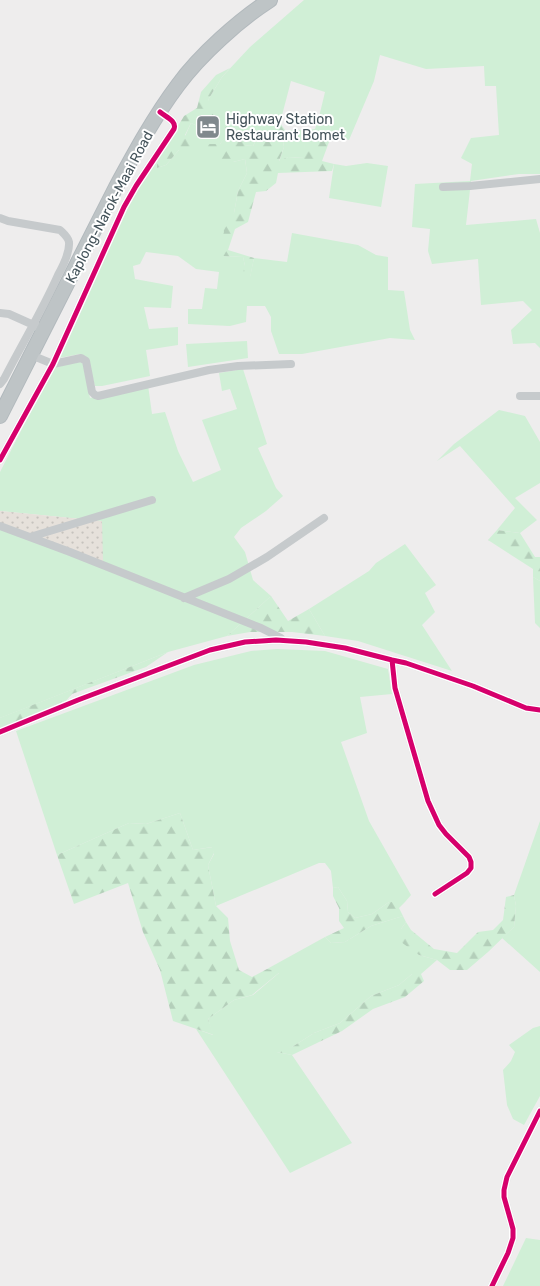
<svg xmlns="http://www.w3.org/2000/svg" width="540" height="1286" font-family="Rubik,sans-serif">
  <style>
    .green { fill: #d0efd6 }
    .forest { fill: url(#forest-firs) }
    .sand { fill: url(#sand-dots) }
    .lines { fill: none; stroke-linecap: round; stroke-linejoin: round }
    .trunk-casing { stroke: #b2b9bd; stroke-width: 16 }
    .minor { stroke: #c6cacc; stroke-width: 8 }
    .trunk { stroke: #bec4c6; stroke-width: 14 }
    .cycleway-casing { stroke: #fff; stroke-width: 8 }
    .cycleway { stroke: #d6006c; stroke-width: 5 }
    .labels { text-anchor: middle; stroke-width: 4; stroke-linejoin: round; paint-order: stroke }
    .poi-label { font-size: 14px; fill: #44535a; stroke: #fff; text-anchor: start }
    .street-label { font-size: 14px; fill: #44535a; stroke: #fff }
  </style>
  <defs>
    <pattern id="forest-firs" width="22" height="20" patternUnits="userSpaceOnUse" patternTransform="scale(1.25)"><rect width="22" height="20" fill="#d0efd6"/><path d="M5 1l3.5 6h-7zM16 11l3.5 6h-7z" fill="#b4cfba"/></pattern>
    <pattern id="sand-dots" width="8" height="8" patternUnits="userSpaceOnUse" patternTransform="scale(1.25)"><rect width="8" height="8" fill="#e6e1db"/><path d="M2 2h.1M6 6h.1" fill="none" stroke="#c6c3be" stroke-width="1.8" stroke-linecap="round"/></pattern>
  </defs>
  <rect width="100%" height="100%" fill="#eeeded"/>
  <!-- green -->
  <path class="green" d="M304 0H540V174H519L471 181 466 225 536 219 540 233V348L535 343 513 344 511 330 532 310 523 301 481 305 478 259 432 264 428 251 430 229 412 227 415 184 470 181 472 164 461 158 471 138 499 135 496 86H485L484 66 426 69 380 55 374 81 349 140 332 134 328 119 319 117 325 92 291 81 280 123 262 127 253 146 243 145 240 133 220 114 208 100 222 77 250 47Z
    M191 123 202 128H225L229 133 220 144 233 162 245 159 247 173 238 191 234 213 224 232 223 256 243 257 245 266 250 277 254 258 287 262 292 233 358 245 376 255 388 257V290L404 291 410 330 415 340 390 338 302 354H279L271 331V317L265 306H247L246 322 230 326 188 324V309H202L205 288 217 289 219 272 196 269 178 256 146 252 140 264 133 266 135 279 173 286 171 308 144 307 149 329 178 327V345L146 350 150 376 102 386H95L87 358 80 354 59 358 111 243 137 189 157 160V168L166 165 179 150Z
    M285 130H306L304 158 288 157 279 162 284 147 282 136Z
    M367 163 388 166 381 207 329 198 334 164 346 166Z
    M247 341 248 358 188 367 186 344Z
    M79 361 83 364 90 398 148 385 152 414 165 412 178 451 193 482 221 470 202 420 237 409 230 389 222 391 219 373 243 369 267 444 258 448 276 488 283 496 266 511 241 528 234 537 245 552 253 580 271 596 227 636 168 652 0 718V524L101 521 0 511V472L54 366Z
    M499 410 525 416 540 442V483L515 498 537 520 520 533 497 530 515 508 460 446 437 461 454 444Z
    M405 544 436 585 425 593 435 612 422 625 452 671 358 641 325 636 309 609 369 571 376 563Z
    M533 577 540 581V628L535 623Z
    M277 649 325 651 388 669 392 694 360 697 367 733 341 742 369 821 411 895 405 902H389L372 914 355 918 348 912 347 901 338 887 333 888 331 871 325 863H319L216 906 208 865 214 854 212 847 193 850 180 813 146 824 129 823 57 855 16 731 194 665 251 651Z
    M540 821V972L502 938 514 927 516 906 514 895Z
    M403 916 406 922 401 929 419 955 437 960 421 974H412L399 985 371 996 340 1023 314 1033 292 1047 277 1052 292 1055 352 1143 290 1173 196 1029 213 1035 208 1019 234 1000 253 995 279 973 267 969 325 937 331 943 345 942 371 926Z
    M540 1026V1096L524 1125 513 1119 507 1105 503 1070 511 1061 515 1052 509 1045 533 1028Z
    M526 1238 540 1240V1286H503Z"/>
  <!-- forest -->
  <path class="forest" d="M230 68 222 77 208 100 218 105 220 114 237 120 240 133 247 135 244 145 253 146 262 127 280 123 285 130 282 136 284 147 279 161 288 157 303 158 306 130 315 129 319 117 328 119 332 134 322 161 334 164 332 171 278 173 276 183 266 191 256 192 248 222 235 229 228 250 254 258 250 278 242 276 245 266 243 257 223 256 217 253 224 232 221 221 234 213 238 191 247 173 245 159 233 162H215L204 154 206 144H220L228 133 225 128H202L191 123 185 135 190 140V149L179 150 166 165 157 168V160L184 116 197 108 201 92 216 75Z
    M497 530 520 533 535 557H540V581L533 577V569L488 540Z
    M271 596 288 621 309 609 325 636 292 632H250L227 636Z
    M168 652 146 667 72 694 64 703 0 728V718L2 717Z
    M180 813 193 850 213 847 214 853 208 865 216 906 228 918 230 941 239 970 252 977 267 969 280 972 252 995 234 1000 208 1019 214 1035 173 1021 160 970 143 932 128 883 74 904 57 855 129 823 146 824Z
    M338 887 347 901 348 912 355 918 372 914 389 902H405L399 908 403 916 371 926 345 942 331 943 325 937 344 928 339 921V908L333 896V888Z
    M514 895 516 906 514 927 488 952 467 970H450L437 960 419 955 401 942V929L406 922 411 930 434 949 457 953 478 932 493 930 503 920 506 897Z
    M412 974H421L424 981 405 997 373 1009 342 1031 292 1055 277 1052V1048L292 1047 314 1033 340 1023 371 996 399 985Z"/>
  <!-- sand -->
  <path class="sand" d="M0 511 102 521 103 562 0 524Z"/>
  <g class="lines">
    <defs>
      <path id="trunk" d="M0 416 116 187C135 152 154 117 178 85 200 55 239 20 270 0"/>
    </defs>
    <!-- trunk casing -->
    <use href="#trunk" class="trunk-casing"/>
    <!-- minor -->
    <path class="minor" d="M443 187 470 186 540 179
      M0 218 8 221 60 230C64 234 68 237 69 242 70 253 63 266 58 275 42 311 22 344 4 379L0 384
      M0 313 9 314 38 327
      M31 355 53 364 81 358 86 361 92 392 95 395 98 396 209 370 238 366 291 364
      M520 396H540
      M0 460 53 364 124 207 136 186 174 129C177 121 166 117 160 112
      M0 526 70 552 261 628 281 638
      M30 537 152 500
      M184 598 229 579 267 557 324 518
      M392 660 395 688 428 801 439 825 446 834 469 857 471 862V868L467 873 435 894
      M0 732 78 700 210 650 245 642 276 640 306 642 345 648 392 660 406 663 473 686 526 708 540 710
      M492 1286 508 1253 513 1238V1229L504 1197V1190L507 1177 540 1111"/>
    <!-- trunk -->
    <use href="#trunk" class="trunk"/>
    <defs>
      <path id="cycleway" d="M0 460 53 364 124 207 136 186 174 129C177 121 166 117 160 112
        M392 660 395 688 428 801 439 825 446 834 469 857 471 862V868L467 873 435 894
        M0 732 78 700 210 650 245 642 276 640 306 642 345 648 392 660 406 663 473 686 526 708 540 710
        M492 1286 508 1253 513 1238V1229L504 1197V1190L507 1177 540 1111"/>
    </defs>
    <!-- cycleway casing -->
    <use href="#cycleway" class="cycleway-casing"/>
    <!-- cycleway -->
    <use href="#cycleway" class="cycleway"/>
  </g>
  <!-- icons -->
  <defs>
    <symbol id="hotel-square" viewBox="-11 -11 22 22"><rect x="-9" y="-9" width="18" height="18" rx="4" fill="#80898d" stroke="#fff"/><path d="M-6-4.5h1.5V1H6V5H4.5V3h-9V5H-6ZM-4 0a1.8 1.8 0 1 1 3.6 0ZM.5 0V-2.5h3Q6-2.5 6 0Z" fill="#fff"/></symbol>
  </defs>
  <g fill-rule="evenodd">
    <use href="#hotel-square" x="194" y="113" width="28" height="28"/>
  </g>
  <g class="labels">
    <!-- poi labels -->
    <g class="poi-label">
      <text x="226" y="124">Highway Station<tspan x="226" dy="16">Restaurant Bomet</tspan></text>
    </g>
    <!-- street labels -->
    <g class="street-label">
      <text transform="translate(109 207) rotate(-62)" y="5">Kaplong-Narok-Maai Road</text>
    </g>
  </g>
</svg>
